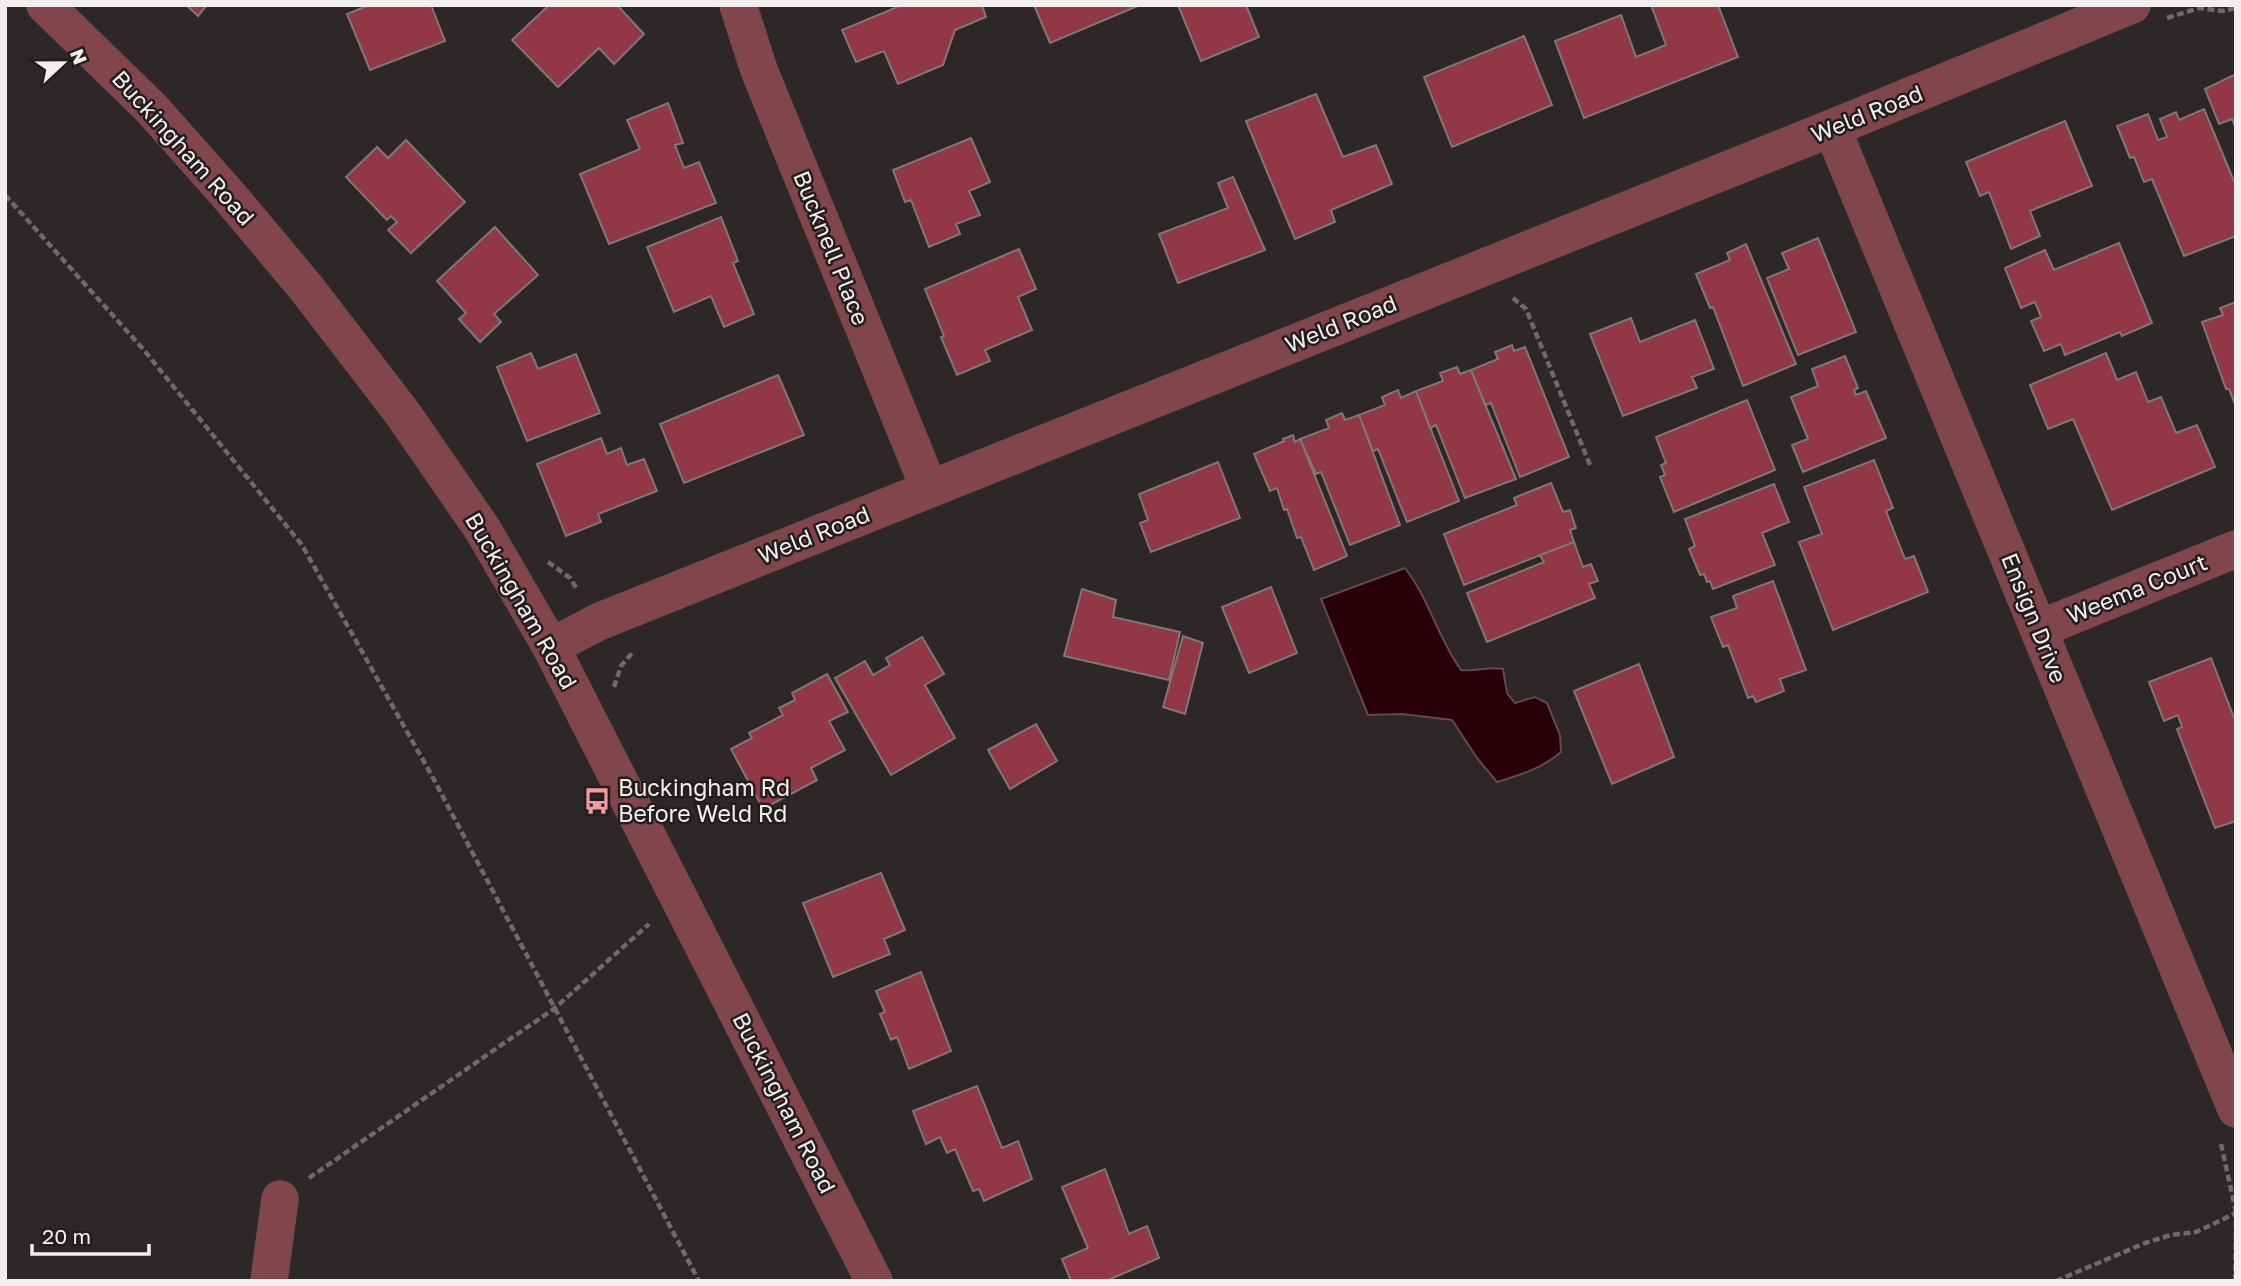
<svg xmlns="http://www.w3.org/2000/svg" width="2241" height="1286" font-family="'Golos Text',sans-serif">
  <style>
    .water { fill: #2a0008; stroke: #66474d; stroke-width: 2 }
    .building { fill: #923746; stroke: #7f7777; stroke-width: 2 }
    .lines { fill: none; stroke-linecap: round; stroke-linejoin: round }
    .street-casing { stroke: #494343; stroke-width: 38 }
    .path { stroke: #6f6a6a; stroke-width: 4.5; stroke-dasharray: 7 3.5; stroke-linecap: butt }
    .street { stroke: #81464c; stroke-width: 37 }
    .labels { text-anchor: middle; stroke-width: 5; stroke-linejoin: round; paint-order: stroke }
    .street-label { font-size: 23px; fill: #f2eeee; stroke: #231d1e }
    .poi-label { font-size: 23px; fill: #f2eeee; stroke: #231d1e; text-anchor: start }
  </style>
  <rect width="100%" height="100%" fill="#2d2727"/>
  <!-- water -->
  <path class="water" d="M1405 568C1429 599 1438 638 1461 670 1476 672 1488 666 1503 669L1507 693 1515 703 1535 697 1547 703 1560 735 1561 752C1543 768 1520 775 1497 782L1477 758 1452 720 1402 714 1368 715 1321 599Z"/>
  <!-- building -->
  <path class="building" d="M186 5H207L198 16Z
    M369 5H431L445 41 370 70 347 14Z
    M549 5H617L644 34 614 64 599 48 558 87 512 40Z
    M902 5H982L986 17 955 30 943 65 898 84 884 51 856 62 842 30Z
    M1034 5H1140L1050 43Z
    M1178 5H1246L1259 37 1201 61Z
    M1651 5H1718L1738 57 1584 118 1555 41 1621 15 1636 57 1666 45Z
    M1524 36 1552 105 1452 147 1424 77Z
    M2236 74V129L2232 119 2219 124 2205 89Z
    M1316 94 1343 157 1376 145 1392 184 1331 210 1335 222 1295 239 1246 121Z
    M668 103 683 143 675 145 684 168 699 162 716 203 609 244 580 174 640 149 627 120Z
    M2204 109 2236 186V236L2184 256 2152 179 2144 182 2134 157 2130 158 2117 126 2148 114 2158 140 2167 137 2160 119 2176 112 2179 120Z
    M2065 121 2092 186 2030 211 2040 236 2011 249 1989 192 1980 196 1966 162Z
    M971 138 990 182 969 191 980 215 956 224 960 234 929 247 911 200 905 202 893 170Z
    M406 140 465 202 411 253 388 230 397 222 391 216 387 220 346 177 377 147 388 158Z
    M1233 177 1265 250 1178 283 1159 234 1228 208 1218 183Z
    M721 217 738 261 733 263 754 314 724 327 711 296 674 312 647 247Z
    M495 227 538 275 494 314 501 322 480 342 459 319 466 313 437 281Z
    M1818 238 1856 332 1798 355 1767 278 1789 269 1782 253Z
    M2119 243 2152 323 2122 336 2120 332 2065 355 2061 344 2044 351 2031 321 2041 317 2035 302 2021 308 2005 268 2045 250 2054 270Z
    M1746 244 1796 364 1743 386 1713 307 1710 308 1696 274 1730 260 1727 253Z
    M1019 249 1036 289 1018 297 1032 330 985 350 990 361 957 375 941 337 944 336 925 289Z
    M2236 302V407L2229 389H2226L2202 322 2223 315 2220 308Z
    M1631 318 1640 342 1695 320 1714 369 1692 377 1697 388 1623 416 1590 334Z
    M1512 345 1514 351 1525 347 1569 457 1520 477 1491 403 1485 405 1471 370 1498 359 1495 352Z
    M531 353 538 369 576 354 600 413 527 441 497 367Z
    M2106 353 2117 380 2136 372 2148 402 2161 397 2176 433 2197 425 2215 467 2112 510 2073 419 2048 429 2030 385Z
    M1845 356 1858 388 1854 390 1856 395 1866 391 1886 438 1803 472 1792 445 1808 439 1791 397 1818 386 1812 369Z
    M1457 367 1460 374 1471 370 1516 479 1465 498 1436 425 1430 428 1416 391 1443 381 1440 373Z
    M778 375 804 435 684 483 660 424Z
    M1398 390 1401 398 1416 391 1459 501 1407 522 1378 449 1373 451 1359 415 1385 405 1382 397Z
    M1747 400 1775 470 1674 512 1660 477 1665 475 1661 465 1666 463 1656 437Z
    M1342 413 1345 420 1359 415 1400 525 1350 545 1321 472 1316 474 1300 439 1329 428 1326 420Z
    M1293 435 1295 442 1300 439 1347 556 1314 570 1301 537 1297 538 1287 509 1284 510 1277 488 1270 491 1254 454 1284 441 1283 439Z
    M601 438 607 454 621 448 627 465 644 459 657 491 598 514 601 522 566 536 537 464Z
    M1874 460 1893 508 1886 511 1905 559 1914 556 1928 592 1833 630 1799 542 1822 534 1804 487Z
    M1218 462 1240 518 1151 552 1140 523 1148 520 1139 494Z
    M1551 483 1563 512 1570 510 1576 528 1570 530 1574 542 1464 585 1444 534 1517 505 1514 498Z
    M1774 484 1789 522 1762 533 1775 565 1713 589 1710 581 1707 582 1704 574 1700 575 1689 549 1695 546 1685 519Z
    M1574 542 1583 567 1591 564 1598 581 1589 584 1595 598 1487 642 1467 593 1544 562 1540 555Z
    M1773 581 1806 670 1780 679 1784 691 1756 702 1753 696 1748 698 1728 645 1723 647 1711 617 1737 608 1733 596Z
    M1271 587 1297 653 1249 673 1222 607Z
    M1082 589 1116 600 1113 617 1180 632 1169 680 1064 656Z
    M1183 636 1203 643 1185 714 1163 707Z
    M922 637 944 674 925 685 955 738 891 775 835 678 865 661 873 675 890 665 886 658Z
    M2211 658 2236 723V821L2215 828 2177 729 2182 727 2178 715 2164 721 2149 682Z
    M1639 664 1674 757 1612 784 1574 691Z
    M827 674 848 712 829 721 845 750 811 768 817 780 763 809 731 749 752 738 749 733 783 715 779 708 795 700 792 693Z
    M1036 724 1057 761 1010 789 988 750Z
    M881 873 905 930 884 939 890 954 833 977 803 903Z
    M921 972 951 1051 909 1069 897 1037 891 1040 880 1014 885 1012 876 991Z
    M977 1086 1002 1148 1018 1141 1032 1179 984 1201 979 1189 973 1191 955 1149 947 1153 940 1137 926 1144 913 1111Z
    M1105 1169 1129 1234 1147 1226 1159 1258 1106 1281H1071L1062 1259 1088 1248 1062 1187Z"/>
  <g class="lines">
    <defs>
      <path id="street" d="M45 5 152 109 230 197 307 289 403 414 483 530 551 647 874 1281
        M738 5 759 70 929 488
        M1832 128 2236 1109
        M2039 629 2236 549
        M551 647 598 622 1832 128 2132 5
        M269 1281 280 1199"/>
    </defs>
    <!-- street casing -->
    <use href="#street" class="street-casing"/>
    <!-- path -->
    <path class="path" d="M2167 18 2199 8 2222 11 2236 8
      M5 195 143 349 302 545 432 776 699 1281
      M1513 298 1526 309 1590 465
      M548 562 570 578 577 589
      M614 687 621 666 633 652
      M2221 1144 2236 1212
      M309 1178 555 1008 649 924
      M2056 1281 2145 1243 2171 1235 2196 1232 2236 1213
      M2235 1281 2236 1216"/>
    <!-- street -->
    <use href="#street" class="street"/>
  </g>
  <!-- icons -->
  <defs>
    <symbol id="bus-bare" viewBox="-9 -9 18 18"><path d="M-5-6H5V4H4V6H2V4H-2V6H-4V4H-5ZM-3.5-4V0h7V-4ZM-3.5 1.2v1.5H-2V1.2ZM2 1.2v1.5H3.5V1.2Z" fill="#f49aa3" stroke="#231d1e" stroke-width="2.5" paint-order="stroke"/></symbol>
  </defs>
  <g fill-rule="evenodd">
    <use href="#bus-bare" x="578" y="782" width="38" height="38"/>
  </g>
  <g class="labels">
    <!-- street labels -->
    <g class="street-label">
      <text transform="translate(1867 114) rotate(-22)" y="8">Weld Road</text>
      <text transform="translate(183 148) rotate(48)" y="8">Buckingham Road</text>
      <text transform="translate(831 248) rotate(68)" y="8">Bucknell Place</text>
      <text transform="translate(1341 324) rotate(-22)" y="8">Weld Road</text>
      <text transform="translate(814 535) rotate(-22)" y="8">Weld Road</text>
      <text transform="translate(2137 589) rotate(-22)" y="8">Weema Court</text>
      <text transform="translate(521 601) rotate(60)" y="8">Buckingham Road</text>
      <text transform="translate(2034 618) rotate(68)" y="8">Ensign Drive</text>
      <text transform="translate(784 1103) rotate(63)" y="8">Buckingham Road</text>
    </g>
    <!-- poi labels -->
    <g class="poi-label">
      <text x="618" y="796">Buckingham Rd<tspan x="618" dy="26">Before Weld Rd</tspan></text>
    </g>
  </g>
  <!-- border -->
  <rect width="2241" height="1286" fill="none" stroke="#f2eeee" stroke-width="14"/>
  <!-- north arrow -->
  <g transform="translate(63 63) rotate(68)" stroke="#231d1e" stroke-width="5" paint-order="stroke">
  <path d="M0-5L12 26L0 18L-12 26Z" fill="#f2eeee"/>
  <text y="-10" font-size="19" font-weight="bold" text-anchor="middle" fill="#f2eeee">N</text>
  </g>
  <!-- scale -->
  <path d="M32 1244v10h117v-10" fill="none" stroke="#f2eeee" stroke-width="3.5"/>
  <text x="42" y="1244" font-size="21" fill="#f2eeee" stroke="#231d1e" stroke-width="5" paint-order="stroke">20 m</text>
</svg>
